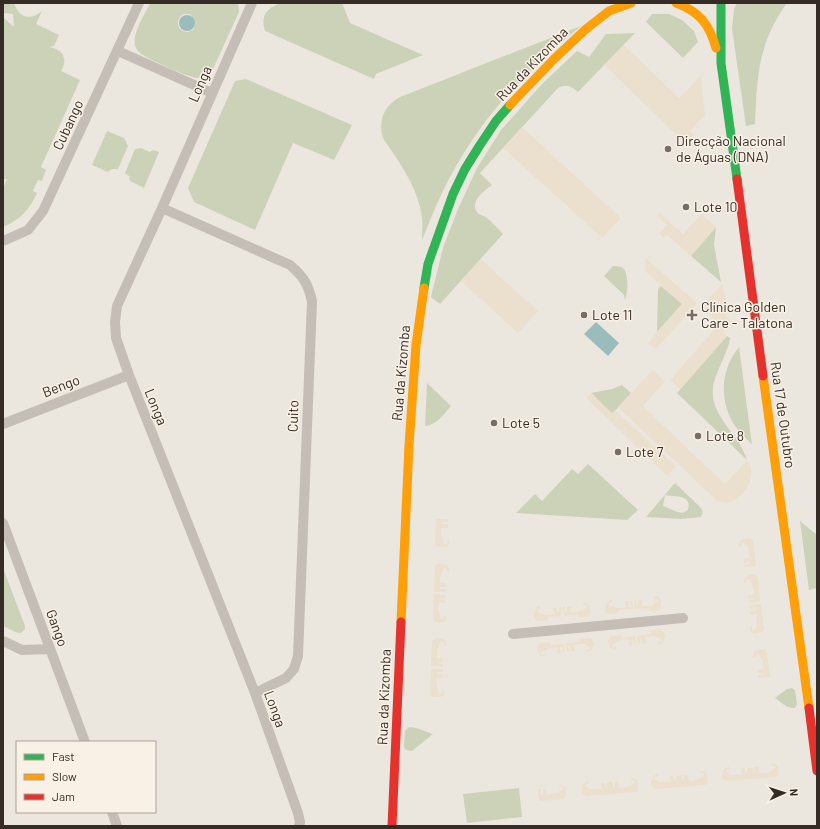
<svg xmlns="http://www.w3.org/2000/svg" width="820" height="829" font-family="Barlow,sans-serif">
  <style>
    .green { fill: #cbd2b8; fill-rule: evenodd }
    .plaza { fill: #ebe0cd }
    .water { fill: #9abcbd }
    .lines { fill: none; stroke-linecap: round; stroke-linejoin: round }
    .street { stroke: #c5beb7; stroke-width: 10 }
    .fast { stroke: #30b455; stroke-width: 9 }
    .slow { stroke: #ff9f0a; stroke-width: 9 }
    .jam { stroke: #e5322d; stroke-width: 9 }
    .poi-dot { fill: #756d66; stroke: #f9f1e5; stroke-width: 1.5 }
    .labels { text-anchor: middle; stroke-width: 3; stroke-linejoin: round; paint-order: stroke }
    .street-label { font-size: 14px; fill: #352c26; stroke: #f9f1e5 }
    .poi-label { font-size: 14px; fill: #352c26; stroke: #f9f1e5; text-anchor: start }
  </style>
  <rect width="100%" height="100%" fill="#ece7de"/>
  <!-- green -->
  <path class="green" d="M3 3H14C19 18 30 21 42 11L36 24 59 35 54 46 49 47C62 49 69 58 61 71L80 80 41 167 46 170 42 181 38 180 33 191 37 193C30 209 20 220 3 227V188L7 179H3V17L14 27 13 14 3 13Z
    M150 3H238L239 12 213 69C209 74 204 78 197 78 187 77 156 62 146 57 142 54 138 52 136 48 130 37 145 14 150 3ZM184 14H190L195 21 194 29 188 32C177 32 174 19 184 14Z
    M281 3H342L350 23 423 55 376 74 374 79 265 31C260 15 267 8 281 3Z
    M737 3H787C758 43 757 77 755 124L746 126 732 29 734 9Z
    M652 14H669L682 20 694 31 698 42 683 58 646 22Z
    M581 26C530 67 485 113 454 170 441 192 432 216 422 240 422 232 423 225 422 218 419 189 400 163 384 140 377 123 383 106 400 97Z
    M635 33 578 92C572 87 567 83 558 88L480 173 492 185C484 191 467 203 479 214 482 216 485 216 487 218 493 223 498 229 503 234L440 304 431 297 443 248 458 209 477 168 501 130 542 84 577 51 589 57 606 34Z
    M246 79 352 125 334 160 293 143 255 230 194 202 188 188 235 81Z
    M107 131 124 138 128 146 118 169H112L108 172 92 165Z
    M141 148 150 152 153 150 159 152 144 188 130 181 129 176 125 173 135 149Z
    M716 227 714 245 721 282 691 256Z
    M613 266C616 266 620 266 623 268 629 273 628 294 625 300L624 295 604 276Z
    M661 286 682 304 657 332 658 289Z
    M727 336 730 338C730 346 718 369 715 379 706 406 726 423 739 443 742 448 745 454 747 460L677 393Z
    M739 347 752 445C746 438 740 433 735 426 719 402 720 370 739 347Z
    M427 383 451 406C444 414 437 425 425 426Z
    M622 385 631 393 612 414 591 393 612 389Z
    M588 464 638 510 627 520 516 513 535 494 542 501 572 469 578 474Z
    M675 483 699 506C702 509 704 512 701 517L681 519 646 517ZM665 495 681 497 686 499C688 502 690 505 688 509 683 518 670 508 663 506Z
    M800 521 817 535V588L809 590Z
    M3 568 25 626V629L21 633H18L3 626Z
    M792 688 795 690 797 704 795 708C787 709 781 702 775 698L787 689Z
    M409 727C417 727 426 732 433 734L412 751 406 750 404 747 405 731Z
    M519 788 522 817 467 823 463 794Z"/>
  <!-- plaza -->
  <path class="plaza" d="M624 45 679 98 701 75 705 115 690 131 694 136 686 144 604 65Z
    M522 127 621 218 602 238 503 148Z
    M659 212 683 234 702 214 716 227 691 256 667 235 664 238 659 234 667 225 657 215Z
    M646 258 697 303 656 349 648 343 682 304 645 271Z
    M481 259 538 311 518 333 461 281Z
    M722 284 729 311 725 315 732 322 723 332 727 336 680 389 670 380 719 324 701 307Z
    M653 370 665 382 643 406 664 426 725 484 747 460 751 467V476L749 484 744 492 737 499 727 503 717 501 618 407Z
    M591 393 612 413 615 410 676 466 667 476 586 398Z
    M436 519H448V522H441L442 524H448V528H441V534L443 542 445 544H447V540L450 541 448 546 445 547H437L435 544Z
    M747 538 751 539 753 541 756 566 744 567V565L750 564V562L744 563 743 559 750 558 749 552 748 547 743 543H742V546L739 547V545L740 541Z
    M441 563 448 566 449 569V571H446V568L443 569 440 577V583H446V587H440L439 589H446L445 592H434L435 567 437 564Z
    M751 574 755 575 758 577 760 602 749 603V600L755 599 754 598H748V595L754 594 753 587 750 580 746 579V582L744 583V581L745 577Z
    M434 594 445 595V598H439V599L445 600V603H439L438 610 441 618 443 620 444 619V616H447L445 621 442 623 434 622 433 619Z
    M654 596 659 597 661 600V608L659 610 649 611 648 608 635 609 634 601 636 600 637 607 638 606V600H642V606H649L653 605 658 600 657 599H654Z
    M610 600H612V602L609 603 608 604 610 606 619 608H625V601H628L629 607H631L630 601H632L633 609 619 610V613L609 614 606 613 605 609 607 602Z
    M583 603 588 604 590 607V615L588 617H578L577 614 564 616 563 607H565V613H567V607L571 606V613L577 612 585 609 587 607 586 605H583Z
    M761 604 764 629 762 632 754 634 751 632 749 627H752V630H753L756 628 757 620V614L750 615V611L756 610V608L750 609 749 606Z
    M539 606H540L541 609H537L539 613 547 615 554 614 553 608H557V613H559V607H561V616L548 617V620L538 621 535 619 534 615 536 608Z
    M661 630 664 632 665 635 664 642 659 645 658 642H661L662 640 660 638 651 636 645 637 646 643 642 644 641 638H640V644L638 645 637 636 651 634V631Z
    M621 635 622 638 635 636 636 645H634L633 639H632V645H629L628 639 621 640 617 641 612 646 613 647H616V650L611 649 608 642 609 638 611 636Z
    M438 638 445 640 446 644 447 646 444 645V642H442L440 643 437 651V658H443V662H437V663L443 664V667L431 666 432 641 434 639Z
    M590 638 592 639 594 643 592 650 587 652V650L590 649V648L585 644H580L574 645 575 651H571L570 646H568L569 652H567L566 643 580 642 579 639Z
    M550 642 551 645 564 644 565 652H563L562 646 560 647 561 653H557V647L550 648 543 651 541 653 542 655H545V657L540 656 537 650V646L540 643Z
    M760 649H765L767 652 770 677 758 678V675L764 674V673H758L757 670 763 669V662L759 655 757 653 756 657H753V656L754 652Z
    M431 669H443V672H437V674H443L442 678H436L438 692 440 694H442V691H445L443 696 440 697H432L430 694Z
    M771 763 776 764 778 767 779 775 776 777 726 781 723 779 722 776 724 769 729 766V769L726 770V771L731 775H742L741 768H745L746 774H747V768H753L754 774H755V767H759V773H766L774 769 775 767 774 766H771Z
    M700 771 705 772 707 775 708 783 705 785 655 789 652 787 651 783 653 776 658 774V777H655L654 779 660 782H671L670 776H674L675 782H676V776L682 775 683 781H684V775H688L689 781 695 780 702 777 704 775 703 773H700Z
    M631 778 636 779 638 781V790L636 792 586 796 583 794 582 790 583 783 587 781H588L589 784H586L585 786 591 789H602L601 783H605L606 789 607 788V782H613V788H615V782L619 781V788L626 787 630 786 635 782 634 780H631Z
    M559 785 564 786 566 788V796L564 799 539 801 538 789H541V795H543V789H546L547 795 553 794 558 793 563 789 562 787H559Z"/>
  <!-- water -->
  <path class="water" d="M179 23a8 8 0 1 1 16 0a8 8 0 1 1-16 0Z
    M596 322 619 343 608 356 584 334Z"/>
  <g class="lines">
    <!-- street -->
    <path class="street" d="M252 3 162 208 117 306 115 322 116 338 129 375 255 693 298 813 300 822 299 826
      M118 51 212 93
      M162 208 290 265C304 277 308 284 312 301L298 656 294 669 286 678 255 693
      M3 241 28 230 43 211 139 3
      M3 424 129 375
      M3 523 85 742
      M513 634 683 618
      M3 641 22 650 50 649
      M112 812 117 826"/>
    <!-- fast -->
    <path class="fast" d="M721 3V63L737 179
      M424 288 428 264 453 194 465 169 480 145 496 121 510 105"/>
    <!-- slow -->
    <path class="slow" d="M676 3C700 12 709 24 716 48
      M510 105 554 59 586 29 609 11 631 3
      M763 376 809 708
      M401 622 409 445 416 345 424 288"/>
    <!-- jam -->
    <path class="jam" d="M737 179 763 376
      M809 708 817 771
      M392 826 401 622"/>
  </g>
  <!-- markers -->
  <g class="poi-dot">
    <circle cx="668" cy="149" r="4"/>
    <circle cx="686" cy="207" r="4"/>
    <circle cx="584" cy="315" r="4"/>
    <path d="M690 309h4v4h4v4h-4v4h-4v-4h-4v-4h4z"/>
    <circle cx="494" cy="423" r="4"/>
    <circle cx="698" cy="436" r="4"/>
    <circle cx="618" cy="452" r="4"/>
  </g>
  <g class="labels">
    <!-- street labels -->
    <g class="street-label">
      <text transform="translate(532 64) rotate(-46)" y="5">Rua da Kizomba</text>
      <text transform="translate(200 84) rotate(-66)" y="5">Longa</text>
      <text transform="translate(68 125) rotate(-65)" y="5">Cubango</text>
      <text transform="translate(401 373) rotate(-85)" y="5">Rua da Kizomba</text>
      <text transform="translate(61 386) rotate(-21)" y="5">Bengo</text>
      <text transform="translate(156 407) rotate(68)" y="5">Longa</text>
      <text transform="translate(783 415) rotate(82)" y="5">Rua 17 de Outubro</text>
      <text transform="translate(293 416) rotate(-88)" y="5">Cuito</text>
      <text transform="translate(57 628) rotate(70)" y="5">Gango</text>
      <text transform="translate(384 697) rotate(-88)" y="5">Rua da Kizomba</text>
      <text transform="translate(275 709) rotate(70)" y="5">Longa</text>
    </g>
    <!-- poi labels -->
    <g class="poi-label">
      <text x="676" y="146">Direcção Nacional<tspan x="676" dy="16">de Águas (DNA)</tspan></text>
      <text x="694" y="212">Lote 10</text>
      <text x="701" y="312">Clínica Golden<tspan x="701" dy="16">Care - Talatona</tspan></text>
      <text x="592" y="320">Lote 11</text>
      <text x="502" y="428">Lote 5</text>
      <text x="706" y="441">Lote 8</text>
      <text x="626" y="457">Lote 7</text>
    </g>
  </g>
  <!-- border -->
  <rect width="820" height="829" fill="none" stroke="#352c26" stroke-width="8"/>
  <!-- legend -->
  <rect x="16" y="741" width="140" height="72" fill="#f9f1e5" stroke="#aba299"/>
  <rect x="24" y="754" width="20" height="6" fill="#30b455" stroke="#aba299"/>
  <text x="52" y="761" font-size="12" fill="#352c26">Fast</text>
  <rect x="24" y="774" width="20" height="6" fill="#ff9f0a" stroke="#aba299"/>
  <text x="52" y="781" font-size="12" fill="#352c26">Slow</text>
  <rect x="24" y="794" width="20" height="6" fill="#e5322d" stroke="#aba299"/>
  <text x="52" y="801" font-size="12" fill="#352c26">Jam</text>
  <!-- north arrow -->
  <g transform="translate(784 793) rotate(87)" stroke="#f9f1e5" stroke-width="3" paint-order="stroke">
  <path d="M0-3L7 15L0 10L-7 15Z" fill="#352c26"/>
  <text y="-6" font-size="11" font-weight="bold" text-anchor="middle" fill="#352c26">N</text>
  </g>
</svg>
